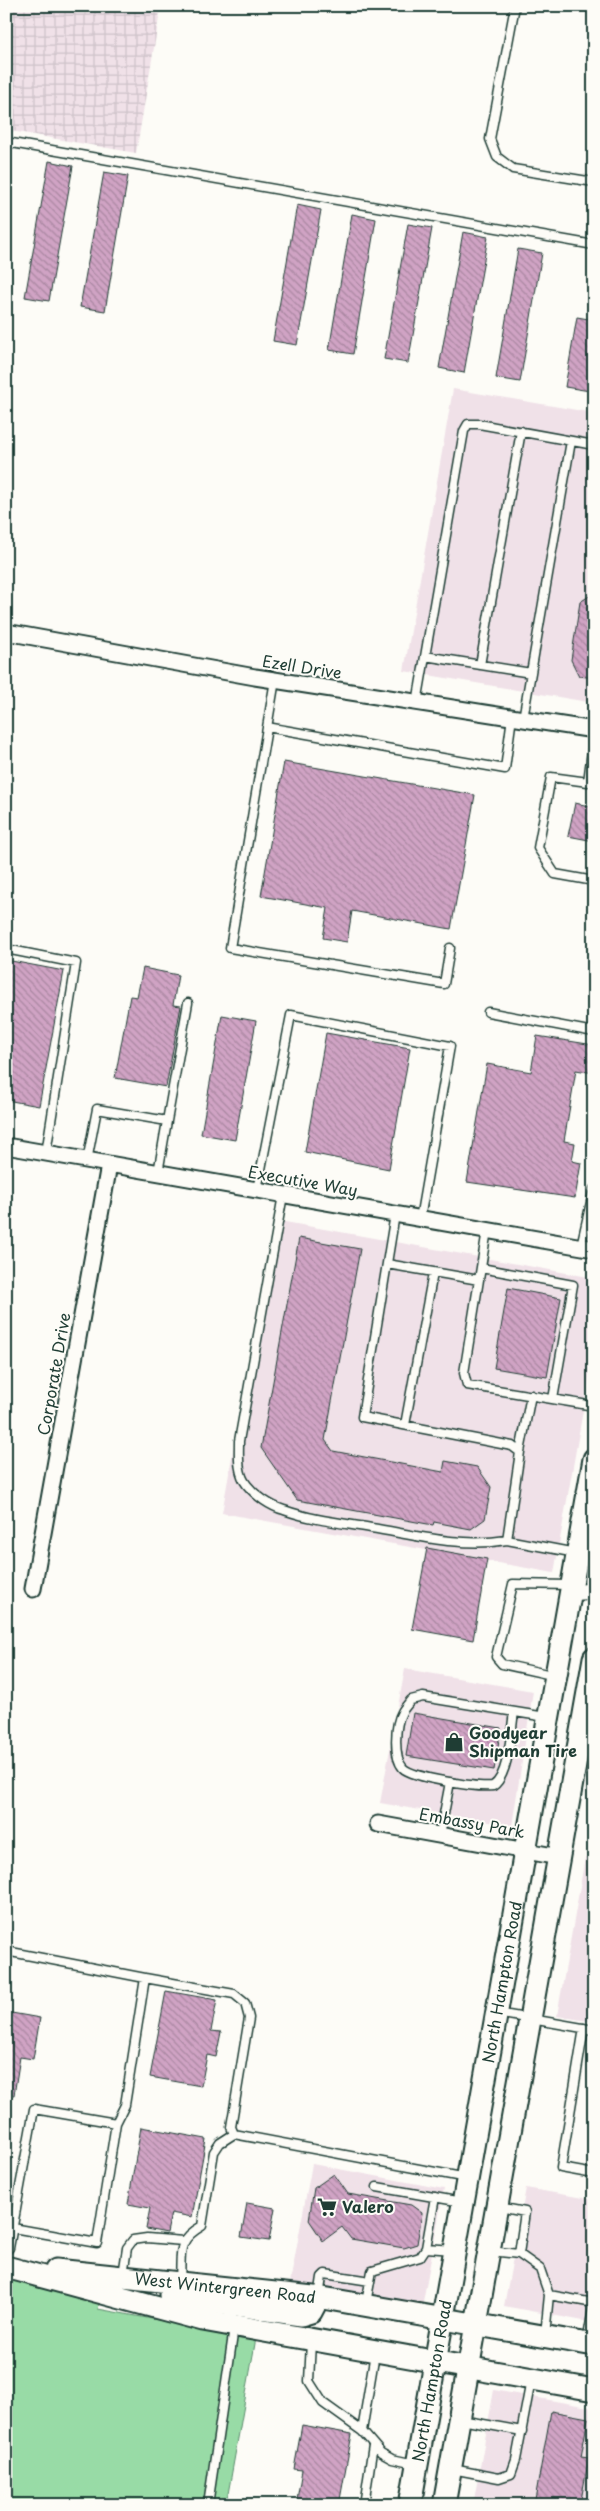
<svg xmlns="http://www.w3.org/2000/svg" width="600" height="2511" font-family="'Playpen Sans',sans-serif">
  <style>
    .built { fill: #f0e1e8 }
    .industrial { fill: url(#industrial-grid) }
    .park { fill: #98dba6; stroke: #5c8c6d }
    .building { fill: url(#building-back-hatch); stroke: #1f3d34 }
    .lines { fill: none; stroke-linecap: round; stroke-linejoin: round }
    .service-casing { stroke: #1f3d34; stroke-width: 11 }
    .minor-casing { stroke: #1f3d34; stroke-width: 19 }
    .secondary-casing { stroke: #1f3d34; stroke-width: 25 }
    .service { stroke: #fdfcf7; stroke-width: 8 }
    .minor { stroke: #fdfcf7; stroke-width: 15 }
    .secondary { stroke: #fdfcf7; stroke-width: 21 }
    .labels { text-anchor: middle; stroke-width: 4; stroke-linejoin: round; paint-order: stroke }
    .street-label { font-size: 16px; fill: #1f3d34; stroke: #fdfcf7 }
    .poi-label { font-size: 16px; font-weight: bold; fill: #1f3d34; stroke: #fdfcf7; text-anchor: start }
  </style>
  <defs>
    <pattern id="industrial-grid" width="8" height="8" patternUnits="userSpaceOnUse" patternTransform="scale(1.25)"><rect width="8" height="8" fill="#f0e1e8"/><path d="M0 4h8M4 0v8" fill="none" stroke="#cdc2c8"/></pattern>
    <pattern id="building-back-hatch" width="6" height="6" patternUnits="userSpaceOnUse" patternTransform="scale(1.25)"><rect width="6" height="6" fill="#d0a3c4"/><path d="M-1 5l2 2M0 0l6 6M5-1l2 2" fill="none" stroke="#a886a0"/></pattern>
  </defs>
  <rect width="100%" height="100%" fill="#fdfcf7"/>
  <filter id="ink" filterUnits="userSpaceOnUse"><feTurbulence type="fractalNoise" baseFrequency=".02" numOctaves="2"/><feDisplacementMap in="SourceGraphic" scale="10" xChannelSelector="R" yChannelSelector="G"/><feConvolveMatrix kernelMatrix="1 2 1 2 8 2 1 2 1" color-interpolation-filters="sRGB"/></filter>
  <g filter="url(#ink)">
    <!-- built -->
    <path class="built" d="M453 389 594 413V703L404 671Z
      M274 1220 594 1278V1349L554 1573 222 1513Z
      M405 1669 533 1691 512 1826 380 1803Z
      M585 1858 594 1859V2022L557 2016Z
      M312 2164 444 2189 422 2307 290 2283Z
      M526 2188 594 2200V2323L504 2306Z
      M494 2390 594 2408V2505H473Z"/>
    <!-- industrial -->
    <path class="industrial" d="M6 6H161L136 153 6 130Z"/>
    <!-- park -->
    <path class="park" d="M6 2276 101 2294 98 2309 256 2338 226 2505H6Z"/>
    <!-- building -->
    <path class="building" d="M49 161 73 166 49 301 25 297Z
      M104 172 128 176 105 311 80 307Z
      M297 205 321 210 297 345 273 341Z
      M352 214 376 219 353 354 329 350Z
      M408 224 432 228 408 363 384 359Z
      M463 232 488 237 464 373 439 368Z
      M518 249 542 253 520 382 496 378Z
      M577 317 594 320V367L590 391 565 387Z
      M594 593V678L579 676 571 660 580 602Z
      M284 762 475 795 451 929 352 911 347 942 323 938 328 908 261 896Z
      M575 803 594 807V841L568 836Z
      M6 960 64 971 39 1106 6 1100Z
      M143 968 178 975 173 1005 181 1006 166 1087 115 1078 130 996 137 997Z
      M222 1015 256 1021 235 1140 201 1134Z
      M326 1033 410 1048 389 1169 305 1152Z
      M537 1036 594 1045V1073L576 1070 564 1141 575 1143 572 1161 581 1163 575 1198 467 1182 487 1064 531 1072Z
      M299 1238 360 1249 325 1440 333 1451 443 1472 445 1461 477 1467 491 1487 485 1519 471 1529 434 1522 433 1525 297 1500 261 1448Z
      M508 1288 561 1298 547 1377 494 1368Z
      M427 1548 487 1559 473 1640 412 1629Z
      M413 1713 501 1728 494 1770 406 1756Z
      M166 1991 217 2000 211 2031 221 2032 216 2057 207 2055 201 2086 150 2077Z
      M6 2012 40 2018 33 2059 20 2057 14 2095H6Z
      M141 2127 206 2139 192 2217 171 2213 167 2233 146 2229 150 2208 128 2204Z
      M334 2174 348 2194 411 2205 422 2213 417 2244 404 2248 351 2239 342 2227 323 2241 309 2220 314 2188Z
      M247 2203 275 2208 269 2241 241 2237Z
      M551 2411 588 2418 581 2457 589 2458 580 2505H534Z
      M302 2425 352 2434 339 2505H296L302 2470 294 2469Z"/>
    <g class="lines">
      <defs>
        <path id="service" d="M515 6 490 139 497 157 513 169 594 182
          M6 142 594 245
          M425 656 531 673
          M480 665 521 431
          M275 680 230 948 444 984 450 948
          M417 703 464 431 468 424H479L594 445
          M523 719 571 441
          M267 727 505 769 512 717
          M594 735 588 782 551 777 538 848 555 874 594 881
          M6 949 76 963 46 1153
          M488 1012 594 1032
          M167 1121 188 1003
          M87 1161 97 1109 167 1121 158 1173
          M257 1190 291 1015 450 1046 420 1219
          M283 1195 239 1441C239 1455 237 1473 247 1485 256 1496 270 1506 284 1510 312 1520 342 1523 371 1528 415 1535 461 1548 507 1540
          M395 1214 362 1417 512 1446 520 1452 507 1540 576 1553
          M487 1230 464 1373 467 1385 594 1406
          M581 1246 594 1189
          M387 1264 479 1280
          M481 1268 573 1285 553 1399
          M405 1425 433 1273
          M520 1452 531 1395
          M556 1676 502 1664 496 1657 513 1584 570 1585
          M514 1712C511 1731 509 1776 493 1786 478 1788 413 1778 403 1768 393 1757 395 1724 402 1712 404 1708 408 1704 411 1700L423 1697 546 1717
          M440 1835 450 1782
          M6 1951 145 1978
          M497 2013 594 2030
          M584 2028 561 2168 594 2174
          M116 2123 125 2105 145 1978 234 1994 245 2003 249 2018 231 2127 234 2134 467 2178
          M377 2187 462 2202
          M499 2207 525 2212 519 2254
          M426 2248 435 2197
          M6 2251 9 2248 34 2109 116 2123 97 2243 13 2228
          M490 2251 519 2254 540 2269 549 2295 545 2335
          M123 2275 127 2248 133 2240 147 2238 183 2241
          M180 2282C182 2254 175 2241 202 2226L214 2152 220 2143 234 2134
          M549 2295 594 2303 587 2343
          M319 2297 322 2277 325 2274 370 2281
          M366 2303 372 2271 420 2257 426 2248 454 2250
          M311 2342 309 2381 323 2403 362 2431 381 2453 392 2459 415 2464
          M461 2420 522 2431
          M362 2431 375 2353
          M452 2469 499 2478 511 2474 516 2460 531 2380
          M208 2505 234 2328
          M364 2505 373 2445"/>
        <path id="minor" d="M6 632 255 677 594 730
          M6 1146 594 1249
          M33 1589 109 1165
          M570 1593 594 1591
          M378 1824 559 1857"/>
        <g id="secondary">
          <path d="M6 2267 203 2320 594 2390"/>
          <path id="s1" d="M56 2270 323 2298 594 2345"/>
          <path d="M171 2295 301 2315 311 2312 319 2297"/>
          <path id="s2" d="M410 2505 594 1459"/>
          <path d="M444 2505 594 1658"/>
        </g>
      </defs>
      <!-- service casing -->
      <use href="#service" class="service-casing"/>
      <!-- minor casing -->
      <use href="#minor" class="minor-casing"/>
      <!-- secondary casing -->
      <use href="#secondary" class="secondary-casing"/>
      <!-- service -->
      <use href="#service" class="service"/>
      <!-- minor -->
      <use href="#minor" class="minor"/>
      <!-- secondary -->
      <use href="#secondary" class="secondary"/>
    </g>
  </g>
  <!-- icons -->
  <defs>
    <symbol id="shop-bare" viewBox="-9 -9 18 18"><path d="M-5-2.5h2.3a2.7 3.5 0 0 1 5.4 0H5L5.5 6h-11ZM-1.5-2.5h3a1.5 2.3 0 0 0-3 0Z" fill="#1f3d34" stroke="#fdfcf7" stroke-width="2.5" paint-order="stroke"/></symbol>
    <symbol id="supermarket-bare" viewBox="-9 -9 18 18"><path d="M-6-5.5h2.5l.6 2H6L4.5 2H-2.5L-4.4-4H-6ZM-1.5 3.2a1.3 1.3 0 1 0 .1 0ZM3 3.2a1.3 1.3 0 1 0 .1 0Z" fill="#1f3d34" stroke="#fdfcf7" stroke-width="2.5" paint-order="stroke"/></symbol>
  </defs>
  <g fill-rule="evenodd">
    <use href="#shop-bare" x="440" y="1728" width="28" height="28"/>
    <use href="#supermarket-bare" x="313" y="2193" width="28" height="28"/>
  </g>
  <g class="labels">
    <!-- street labels -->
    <g class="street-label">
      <text transform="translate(302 667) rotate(9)" y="6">Ezell Drive</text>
      <text transform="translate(303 1181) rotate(10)" y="6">Executive Way</text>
      <text transform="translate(54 1374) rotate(-80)" y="6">Corporate Drive</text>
      <text transform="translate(472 1823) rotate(10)" y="6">Embassy Park</text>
      <text dy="6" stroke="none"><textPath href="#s2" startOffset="531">North Hampton Road</textPath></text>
      <text dy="6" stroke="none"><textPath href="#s1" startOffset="170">West Wintergreen Road</textPath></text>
      <text dy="6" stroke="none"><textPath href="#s2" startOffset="126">North Hampton Road</textPath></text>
    </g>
    <!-- poi labels -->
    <g class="poi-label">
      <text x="469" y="1739">Goodyear<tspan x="469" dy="18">Shipman Tire</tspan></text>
      <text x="342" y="2213">Valero</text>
    </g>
  </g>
  <!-- margin -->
  <rect width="600" height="2511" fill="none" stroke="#fdfcf7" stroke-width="25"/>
  <rect x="12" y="12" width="575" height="2486" fill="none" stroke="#1f3d34" stroke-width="2" filter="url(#ink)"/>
</svg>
